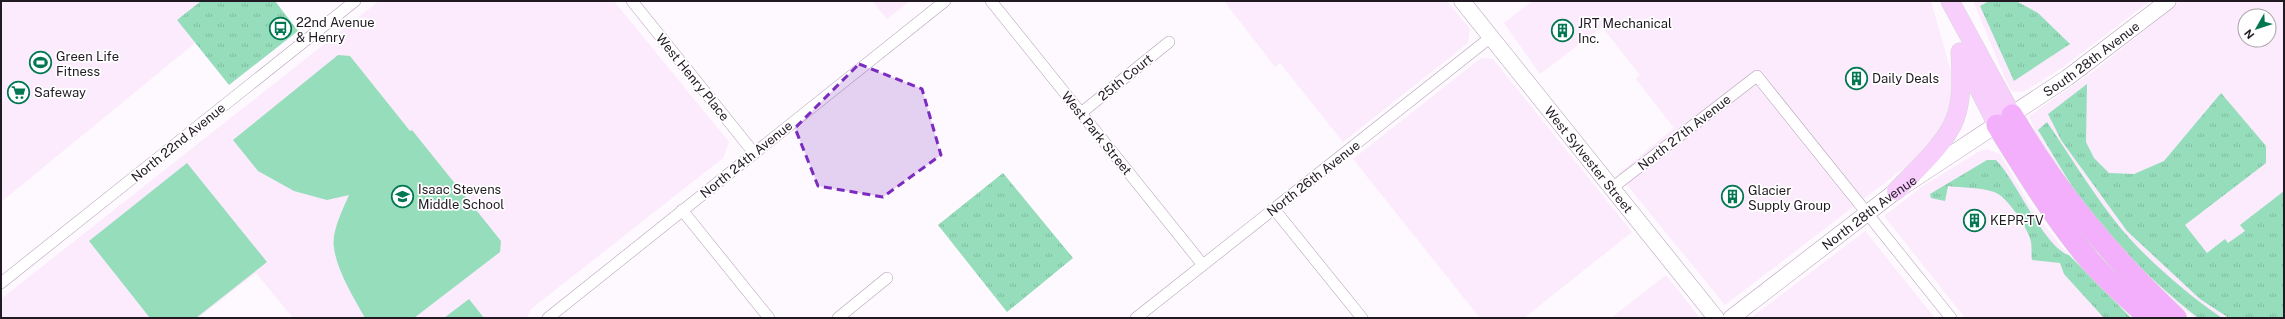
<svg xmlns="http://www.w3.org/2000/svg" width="2285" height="319" font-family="'Public Sans',sans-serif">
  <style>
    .built { fill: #fbebfd; fill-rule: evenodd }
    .grass { fill: url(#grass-tufts) }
    .park { fill: #95ddbb }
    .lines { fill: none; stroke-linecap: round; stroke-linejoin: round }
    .street-casing { stroke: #b39eb6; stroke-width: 12 }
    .secondary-casing { stroke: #b39eb6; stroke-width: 17 }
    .primary-casing { stroke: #d7d6d7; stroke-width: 19 }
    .highway-casing { stroke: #d7d6d7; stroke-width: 22 }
    .street { stroke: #fff; stroke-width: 11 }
    .secondary { stroke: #fff; stroke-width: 16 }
    .primary { stroke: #f8cefd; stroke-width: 18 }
    .highway { stroke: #f3aefc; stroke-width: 21 }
    .marked { fill: #7b2cbf; fill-opacity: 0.2; stroke: #7b2cbf; stroke-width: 3; stroke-dasharray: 8 5; stroke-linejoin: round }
    .labels { text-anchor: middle; stroke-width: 3.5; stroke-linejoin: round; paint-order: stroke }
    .poi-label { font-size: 13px; fill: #221a23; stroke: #fff; text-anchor: start }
    .street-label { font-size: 13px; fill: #221a23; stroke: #fff }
  </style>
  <defs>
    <pattern id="grass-tufts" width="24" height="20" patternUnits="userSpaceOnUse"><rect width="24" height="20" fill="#95ddbb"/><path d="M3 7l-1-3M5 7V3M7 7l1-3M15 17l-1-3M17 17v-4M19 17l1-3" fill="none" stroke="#80bda0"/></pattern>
  </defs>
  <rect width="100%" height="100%" fill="#fef9fe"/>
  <!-- built -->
  <path class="built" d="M1 1H201L177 20 195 43 1 202Z
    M379 1H614L729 142 723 158 531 309 527 318H293L256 273 198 318H1V299Z
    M872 1H910L887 19Z
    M1224 1H1447L1470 29 1468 43 1343 142 1280 63 1275 67Z
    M1532 1H1931L1955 86 1954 111 1925 152 1725 305 1618 174 1674 128 1636 79 1640 75 1602 27 1540 74 1504 23Z
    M1973 1H2150L2062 68 2023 92 2012 91 2007 83Z
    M2181 1H2284V318H2195L2181 307 2146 276 2082 204 2036 133 2029 116 2094 71ZM2245 16H2269V40H2245Z
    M1481 58 1493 59 1632 232 1524 318H1480L1353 159Z
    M1987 149 2000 154 2032 209 2061 246 2095 284 2132 318H1965L1884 216 1923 186 1978 152Z
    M1865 231 1935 318H1751Z
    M1666 275 1700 318H1611Z"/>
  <!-- grass -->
  <path class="grass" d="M201 1H275L298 31 229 85 177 20Z
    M1989 1H2016L2038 13 2070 44 2014 81 1980 6Z
    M2087 84 2086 142 2094 158 2109 173 2134 174 2164 161 2221 93 2266 146V163L2185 225 2207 253 2225 239 2228 243 2245 231 2240 225 2284 191V318H2229L2200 299 2127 231 2061 140 2048 114Z
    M2047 122C2070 156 2092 192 2118 225 2144 257 2188 295 2222 318H2198C2157 285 2119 250 2087 208 2069 183 2054 156 2038 130Z
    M1987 160H1996C2016 180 2045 249 2069 255L2131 318H2104L2064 274 2060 263 2032 260C2031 254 2032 248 2031 242 2029 229 2006 195 1994 192 1980 187 1963 188 1948 186L1945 201 1931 198 1930 194Z
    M1003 173 1073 258 1007 312 938 225Z"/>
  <!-- park -->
  <path class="park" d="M338 55 350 56 410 131 412 130 501 241 500 252 414 318H365C354 298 337 271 334 248 331 232 343 209 349 195L327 200 294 191 258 171 233 140Z
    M187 163 267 262 196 318H150L89 241Z
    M469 299 484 318H444Z"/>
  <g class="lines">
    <defs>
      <path id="street" d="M632 1 754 153
        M991 1 1203 265
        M1081 113 1169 42
        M1612 188 1757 76 1951 318
        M1274 209 1362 318
        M682 210 769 318
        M1 283 355 1
        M548 318 945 1
        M838 318 887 278
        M1136 318 1491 37"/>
      <g id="secondary">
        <path id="s1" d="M1462 1 1716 318"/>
        <path id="s2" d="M1731 318 1896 191 2067 78 2168 1"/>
      </g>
      <path id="primary" d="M1950 1 2012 115
        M1964 60 1997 125
        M1896 191C1915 171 1945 145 1955 119 1963 98 1961 74 1960 52"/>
      <path id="highway" d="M2012 115C2057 193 2111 256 2176 318
        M1997 125C2026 172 2055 219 2090 261 2108 281 2129 300 2150 318"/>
    </defs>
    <!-- street casing -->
    <use href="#street" class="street-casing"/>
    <!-- secondary casing -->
    <use href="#secondary" class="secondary-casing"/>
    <!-- primary casing -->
    <use href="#primary" class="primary-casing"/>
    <!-- highway casing -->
    <use href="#highway" class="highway-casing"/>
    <!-- street -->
    <use href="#street" class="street"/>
    <!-- secondary -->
    <use href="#secondary" class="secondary"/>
    <!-- primary -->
    <use href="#primary" class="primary"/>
    <!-- highway -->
    <use href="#highway" class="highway"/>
  </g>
  <!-- marked area -->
  <path class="marked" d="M859 64 922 89 941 155 883 197 818 186 795 128Z"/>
  <!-- icons -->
  <defs>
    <symbol id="bus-ring" viewBox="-11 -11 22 22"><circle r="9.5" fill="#fff" stroke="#037752" stroke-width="1.5"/><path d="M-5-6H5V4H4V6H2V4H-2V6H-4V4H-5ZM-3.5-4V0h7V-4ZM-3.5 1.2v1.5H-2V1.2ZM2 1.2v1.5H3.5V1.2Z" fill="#037752"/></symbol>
    <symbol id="building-ring" viewBox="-11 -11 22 22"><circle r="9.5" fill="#fff" stroke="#037752" stroke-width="1.5"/><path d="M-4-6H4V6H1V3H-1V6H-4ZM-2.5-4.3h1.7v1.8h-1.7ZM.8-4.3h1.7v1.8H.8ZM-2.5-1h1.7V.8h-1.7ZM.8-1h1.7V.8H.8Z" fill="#037752"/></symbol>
    <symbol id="stadium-ring" viewBox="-11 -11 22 22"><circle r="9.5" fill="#fff" stroke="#037752" stroke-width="1.5"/><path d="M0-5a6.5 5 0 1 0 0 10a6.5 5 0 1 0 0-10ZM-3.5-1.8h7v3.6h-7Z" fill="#037752"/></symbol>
    <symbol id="supermarket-ring" viewBox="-11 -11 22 22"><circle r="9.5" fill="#fff" stroke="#037752" stroke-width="1.5"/><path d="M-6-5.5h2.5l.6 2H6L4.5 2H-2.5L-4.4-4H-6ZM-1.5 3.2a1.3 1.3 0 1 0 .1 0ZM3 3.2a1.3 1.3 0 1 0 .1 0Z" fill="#037752"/></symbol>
    <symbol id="school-ring" viewBox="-11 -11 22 22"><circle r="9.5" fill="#fff" stroke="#037752" stroke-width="1.5"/><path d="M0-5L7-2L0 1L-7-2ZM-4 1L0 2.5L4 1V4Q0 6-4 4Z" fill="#037752"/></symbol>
  </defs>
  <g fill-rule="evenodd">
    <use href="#bus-ring" x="268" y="16" width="25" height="25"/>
    <use href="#building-ring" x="1550" y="18" width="25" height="25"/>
    <use href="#stadium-ring" x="28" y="50" width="25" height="25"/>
    <use href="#building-ring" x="1844" y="66" width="25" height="25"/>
    <use href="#supermarket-ring" x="6" y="80" width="25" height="25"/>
    <use href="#school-ring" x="390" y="184" width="25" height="25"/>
    <use href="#building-ring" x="1720" y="184" width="25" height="25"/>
    <use href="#building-ring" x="1962" y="208" width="25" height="25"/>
  </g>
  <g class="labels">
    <!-- poi labels -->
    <g class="poi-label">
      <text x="296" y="27">22nd Avenue<tspan x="296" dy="15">&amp; Henry</tspan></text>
      <text x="1578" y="28">JRT Mechanical<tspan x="1578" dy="15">Inc.</tspan></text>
      <text x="56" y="61">Green Life<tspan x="56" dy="15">Fitness</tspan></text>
      <text x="1872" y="83">Daily Deals</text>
      <text x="34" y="97">Safeway</text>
      <text x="418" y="194">Isaac Stevens<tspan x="418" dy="15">Middle School</tspan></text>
      <text x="1748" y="195">Glacier<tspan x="1748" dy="15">Supply Group</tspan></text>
      <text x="1990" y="225">KEPR-TV</text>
    </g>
    <!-- street labels -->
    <g class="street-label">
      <text dy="5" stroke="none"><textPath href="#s2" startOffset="444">South 28th Avenue</textPath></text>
      <text transform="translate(693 77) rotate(51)" y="5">West Henry Place</text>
      <text transform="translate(1125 77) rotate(-39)" y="5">25th Court</text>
      <text transform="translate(1684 132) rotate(-38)" y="5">North 27th Avenue</text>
      <text transform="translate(1097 133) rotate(51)" y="5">West Park Street</text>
      <text transform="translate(178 142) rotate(-39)" y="5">North 22nd Avenue</text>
      <text transform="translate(746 159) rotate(-39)" y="5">North 24th Avenue</text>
      <text dy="5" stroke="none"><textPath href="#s1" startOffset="203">West Sylvester Street</textPath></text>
      <text transform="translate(1313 178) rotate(-38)" y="5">North 26th Avenue</text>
      <text dy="5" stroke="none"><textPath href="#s2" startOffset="174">North 28th Avenue</textPath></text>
    </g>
  </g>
  <!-- border -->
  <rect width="2285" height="319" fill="none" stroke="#221a23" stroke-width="4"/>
  <!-- north arrow -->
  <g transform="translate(2257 28) rotate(231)"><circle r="19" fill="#ffffff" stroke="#a7a3a7"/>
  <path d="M0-3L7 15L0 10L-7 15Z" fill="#037752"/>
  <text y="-6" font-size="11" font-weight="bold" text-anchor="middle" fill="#221a23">N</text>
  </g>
</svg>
